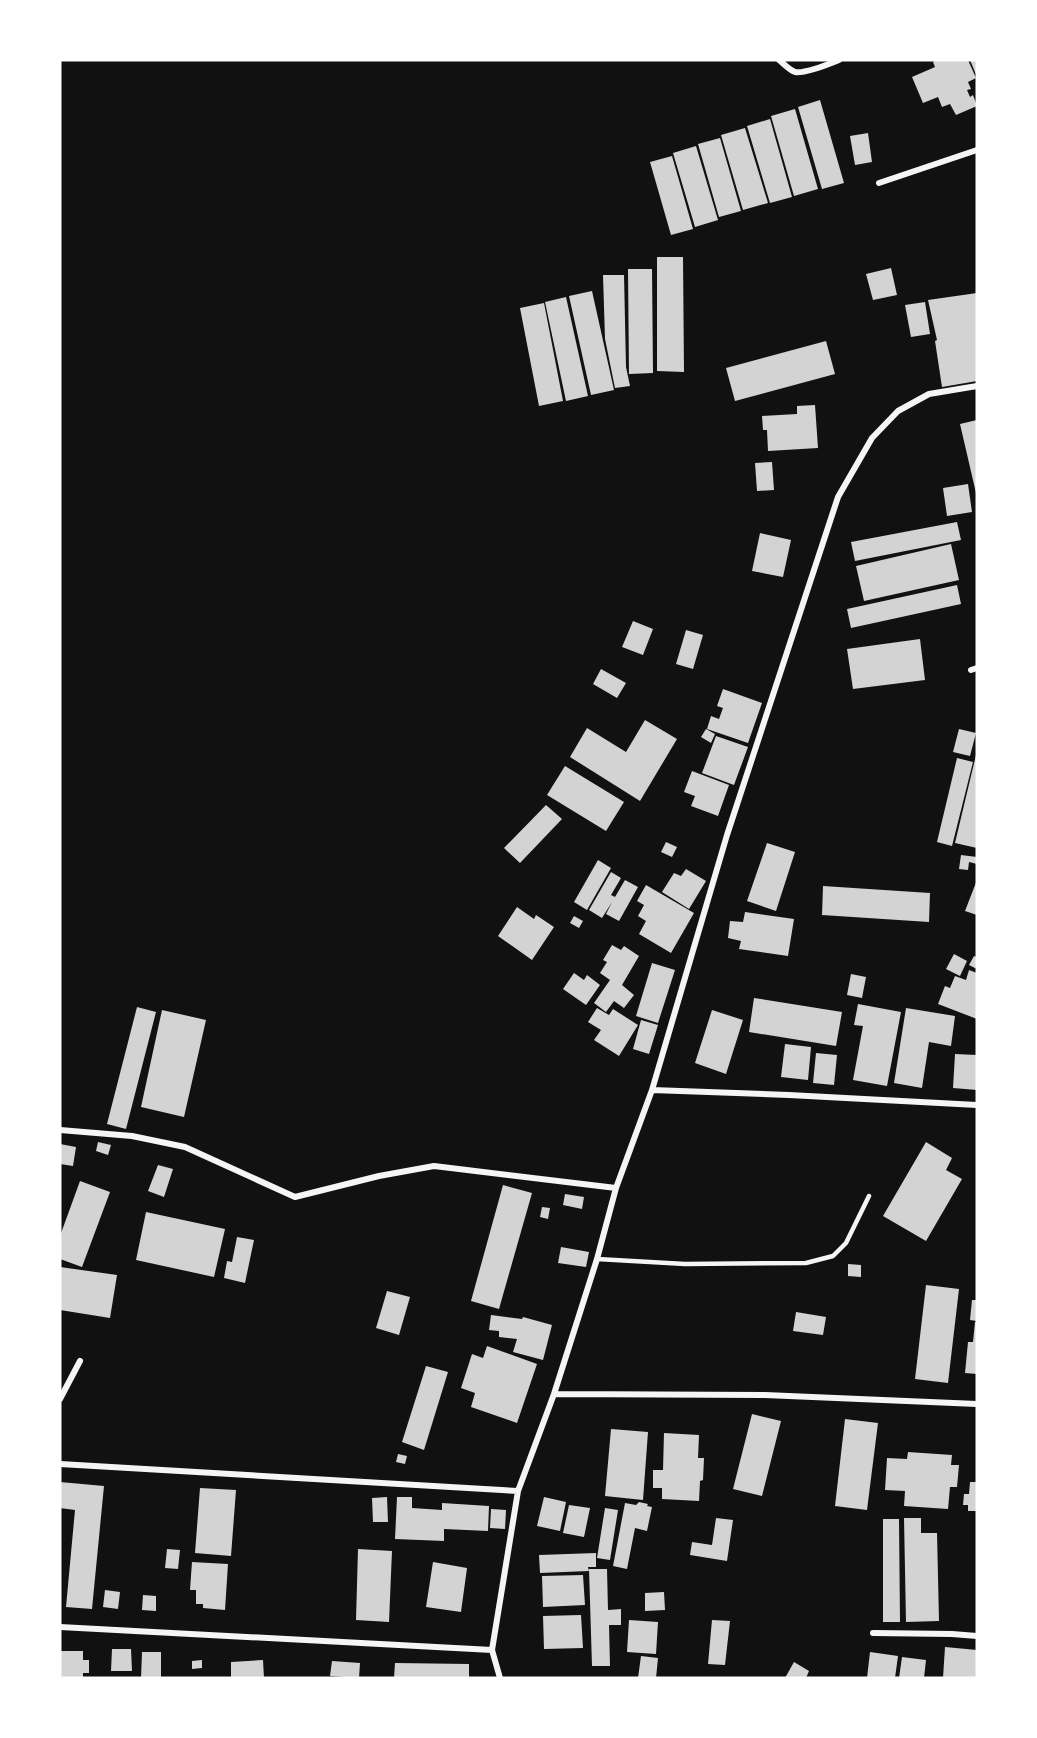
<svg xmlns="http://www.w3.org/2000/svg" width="1037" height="1738" font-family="'Fira Sans Condensed',sans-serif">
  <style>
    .building { fill: #d3d3d3 }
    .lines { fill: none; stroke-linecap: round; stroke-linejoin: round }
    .service { stroke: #f5f5f5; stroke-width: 4.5 }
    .minor { stroke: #f5f5f5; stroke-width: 6 }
  </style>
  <rect width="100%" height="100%" fill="#111"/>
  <!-- building -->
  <path class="building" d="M937 60H968L976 78 968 82 971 89 967 90 970 97 973 95 977 106 956 115 950 104 942 107 938 97 923 103 912 77 935 67 933 62Z
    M970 60H977V77Z
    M820 100 844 183 822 189 798 107Z
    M795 109 818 189 794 196 771 116Z
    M770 119 792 197 770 203 747 126Z
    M745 128 768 203 743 210 721 135Z
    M868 133 872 162 855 165 850 136Z
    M720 138 741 211 719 217 698 144Z
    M696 146 718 220 695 227 673 153Z
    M672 156 693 229 671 235 650 162Z
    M657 257H683L684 372 657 371Z
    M891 268 897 295 873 300 866 274Z
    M628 269H652L653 373 629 374Z
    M603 275H624L626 367 630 386 615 388 605 339Z
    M592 291 614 390 591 395 569 296Z
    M977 293V381L942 387 935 341 937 340 928 300Z
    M566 297 588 396 566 401 545 302Z
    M925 302 930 334 911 337 905 305Z
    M544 303 563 401 539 406 520 308Z
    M826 341 835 374 735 401 726 368Z
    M815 405 818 448 768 451 767 430H763L762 416 797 414V406Z
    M977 420V493H976L960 424Z
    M772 462 774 490 757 491 755 463Z
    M968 484 972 512 947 516 943 488Z
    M957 522 961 540 855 561 851 542Z
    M760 533 791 540 783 577 752 571Z
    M951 544 959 580 864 601 856 566Z
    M957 585 961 604 851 628 847 609Z
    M633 621 653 629 643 655 622 647Z
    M686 630 703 635 693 669 676 664Z
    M920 639 925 680 853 689 847 649Z
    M601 669 626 683 617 698 593 684Z
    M723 689 762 703 748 743 707 729 711 716 719 719 723 708 717 706Z
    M645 720 677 739 640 801 570 757 587 728 626 752Z
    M706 729 715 734 711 743 701 737Z
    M959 729 976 733 970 756 953 752Z
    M716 736 748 747 734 785 702 773Z
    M976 755H977V848L955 843Z
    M957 758 973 762 952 846 937 842Z
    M565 766 624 802 606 831 547 795Z
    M692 771 729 785 718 816 691 806 695 796 684 792Z
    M546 805 562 819 520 863 504 848Z
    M666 842 677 847 672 857 661 852Z
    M767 843 795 852 776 911 747 901Z
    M961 855 977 857V864L969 862 968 870 959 869Z
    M598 860 611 868 587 910 574 902Z
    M686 869 706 881 689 909 662 892 674 873 681 876Z
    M611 872 621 878 611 895 615 897 625 880 638 887 619 921 606 914 612 902 602 918 589 910Z
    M977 880V915L965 911Z
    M646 885 694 913 671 953 639 934 646 921 638 916 644 905 637 901Z
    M823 886 930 893 929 922 822 915Z
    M517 907 534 919 536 915 554 927 532 960 498 936Z
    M745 912 794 919 788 956 739 949 741 941 728 938 730 921 743 922Z
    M574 916 583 921 579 928 570 923Z
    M612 945 621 950 624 946 639 956 622 985 634 995 624 1008 614 1001 606 1012 594 1003 610 980 600 973 607 962 603 960Z
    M954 954 967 961 960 976 946 969Z
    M974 956 977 957V969L969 965Z
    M652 963 675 970 658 1023 636 1016Z
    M969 970 977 973V1019L938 1004 945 986 950 988 955 976 966 980Z
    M574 973 584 980 587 975 600 985 586 1005 563 989Z
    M851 974 866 977 862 998 847 995Z
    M754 998 842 1012 836 1046 749 1032Z
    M858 1004 901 1012 887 1086 853 1080 863 1026 854 1025Z
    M137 1007 156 1012 126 1129 107 1124Z
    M597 1008 609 1015 613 1009 638 1025 619 1056 594 1040 601 1030 588 1022Z
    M906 1008 955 1016 951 1046 929 1042 922 1088 894 1083Z
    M162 1010 206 1020 184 1117 141 1107Z
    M712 1010 743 1020 726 1074 695 1063Z
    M641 1020 658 1025 649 1054 633 1049Z
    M785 1044 811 1047 808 1080 781 1077Z
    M816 1053 837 1055 834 1085 813 1083Z
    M955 1054 977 1055V1090L953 1088Z
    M98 1142 111 1145 108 1155 96 1151Z
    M926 1142 952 1158 946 1170 962 1179 926 1241 883 1216Z
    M60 1144 76 1147 73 1166 60 1164Z
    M158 1165 173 1169 164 1197 148 1191Z
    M80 1181 110 1192 82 1267 60 1259V1236Z
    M503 1185 532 1193 499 1309 471 1301Z
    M565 1194 584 1197 582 1209 563 1205Z
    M542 1207 550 1208 548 1219 540 1217Z
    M146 1212 225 1229 214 1277 136 1260Z
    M237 1237 254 1240 245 1283 224 1278 227 1261 232 1262Z
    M561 1247 589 1252 586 1267 558 1263Z
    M848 1264 861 1265V1277L848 1276Z
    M60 1267 117 1275 110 1318 60 1310Z
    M926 1285 959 1289 948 1383 915 1379Z
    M387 1291 410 1297 399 1335 376 1328Z
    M972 1300H977V1321L970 1320Z
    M796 1312 826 1317 823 1335 793 1331Z
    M491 1315 522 1319 523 1317 552 1325 543 1360 513 1352 517 1339 499 1337V1331L489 1330Z
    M975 1322H977V1374L965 1373 968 1342H973Z
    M487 1346 537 1364 517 1423 471 1407 475 1393 461 1388 472 1354 483 1358Z
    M426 1366 448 1372 424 1450 402 1442Z
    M752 1414 781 1421 762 1496 733 1489Z
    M845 1419 878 1423 867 1510 835 1506Z
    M611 1429 648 1432 643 1500 605 1496Z
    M664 1433 699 1435 698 1458H704L703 1480 700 1481 699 1501 662 1499V1488H653V1470H663Z
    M908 1452 952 1455 951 1465H959L957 1487H950L948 1509 904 1506 905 1491 885 1490 887 1458 907 1459Z
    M398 1454 407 1456 405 1464 396 1462Z
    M60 1482 104 1486 92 1609 66 1607 75 1510 60 1508Z
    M970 1482H977V1511H968V1505H963L964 1494H969Z
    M200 1488 236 1490 231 1556 195 1553Z
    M387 1497 388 1522H373L372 1498Z
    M397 1497H412V1508L442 1510V1503L489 1506 488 1531 444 1529V1541L395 1539Z
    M544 1497 566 1502 560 1531 537 1526Z
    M639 1502 648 1504 647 1506 652 1507 647 1531 635 1528 627 1569 613 1566 625 1503 636 1505Z
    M569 1505 590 1508 584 1537 563 1533Z
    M605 1508 618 1510 610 1560 597 1558Z
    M491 1509 506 1510 505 1529 490 1528Z
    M716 1518 733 1520 727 1561 690 1555 692 1542 712 1545Z
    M904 1518H921V1533H937L939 1621 906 1622Z
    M883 1519H899L900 1622H883Z
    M167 1549 180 1550 178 1569 165 1568Z
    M358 1549 392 1551 389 1622 356 1620Z
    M596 1553V1567H588L589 1571 540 1573 539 1555Z
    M192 1562 228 1564 225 1610 203 1608V1604H196V1590H190Z
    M433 1562 467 1568 461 1612 426 1607Z
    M589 1569H607L608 1610 621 1609V1625H609L610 1666H592Z
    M583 1575 585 1605 543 1607 542 1576Z
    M105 1590 120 1592 118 1609 103 1607Z
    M664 1592 665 1610 645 1611V1593Z
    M143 1595 156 1596V1611L142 1610Z
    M581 1615 583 1648 544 1649 543 1616Z
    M629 1620 658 1622 656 1654 627 1652Z
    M712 1620 730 1621 725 1665 708 1664Z
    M945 1647 977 1650V1678H943Z
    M112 1649H131L132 1671H111Z
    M60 1651H83V1660H89V1673H83V1678H60Z
    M142 1652H161V1678H141Z
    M870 1652 898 1656 895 1678H867Z
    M641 1656 658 1658 656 1678H638Z
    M902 1657 926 1660 924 1678H899Z
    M202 1660V1668L192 1669V1661Z
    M263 1660 264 1678H231V1662Z
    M332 1661 360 1663 359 1678 330 1676Z
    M794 1662 809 1671 806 1678H785Z
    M395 1663 469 1664V1678H394Z"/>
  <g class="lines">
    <!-- service -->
    <path class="service" d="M597 1259 685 1264 806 1263 833 1256 846 1243 869 1196"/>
    <!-- minor -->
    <path class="minor" d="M779 60C784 64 789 70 795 72 805 74 829 64 839 60
      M879 183 977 150
      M971 670 977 668
      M652 1090 789 1095 977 1105
      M60 1130 132 1136 185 1147 295 1197 379 1176 434 1166 616 1188
      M554 1394 765 1395 977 1404
      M60 1399 80 1361
      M60 1464 518 1491
      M60 1627 492 1650 500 1678
      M873 1633 952 1634 977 1636
      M492 1650 518 1491 554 1394 597 1259 616 1188 652 1090 727 835 838 497 872 438 898 411 929 394 977 386"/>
  </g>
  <!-- border -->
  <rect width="1037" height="1738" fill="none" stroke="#ffffff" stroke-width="123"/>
</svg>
